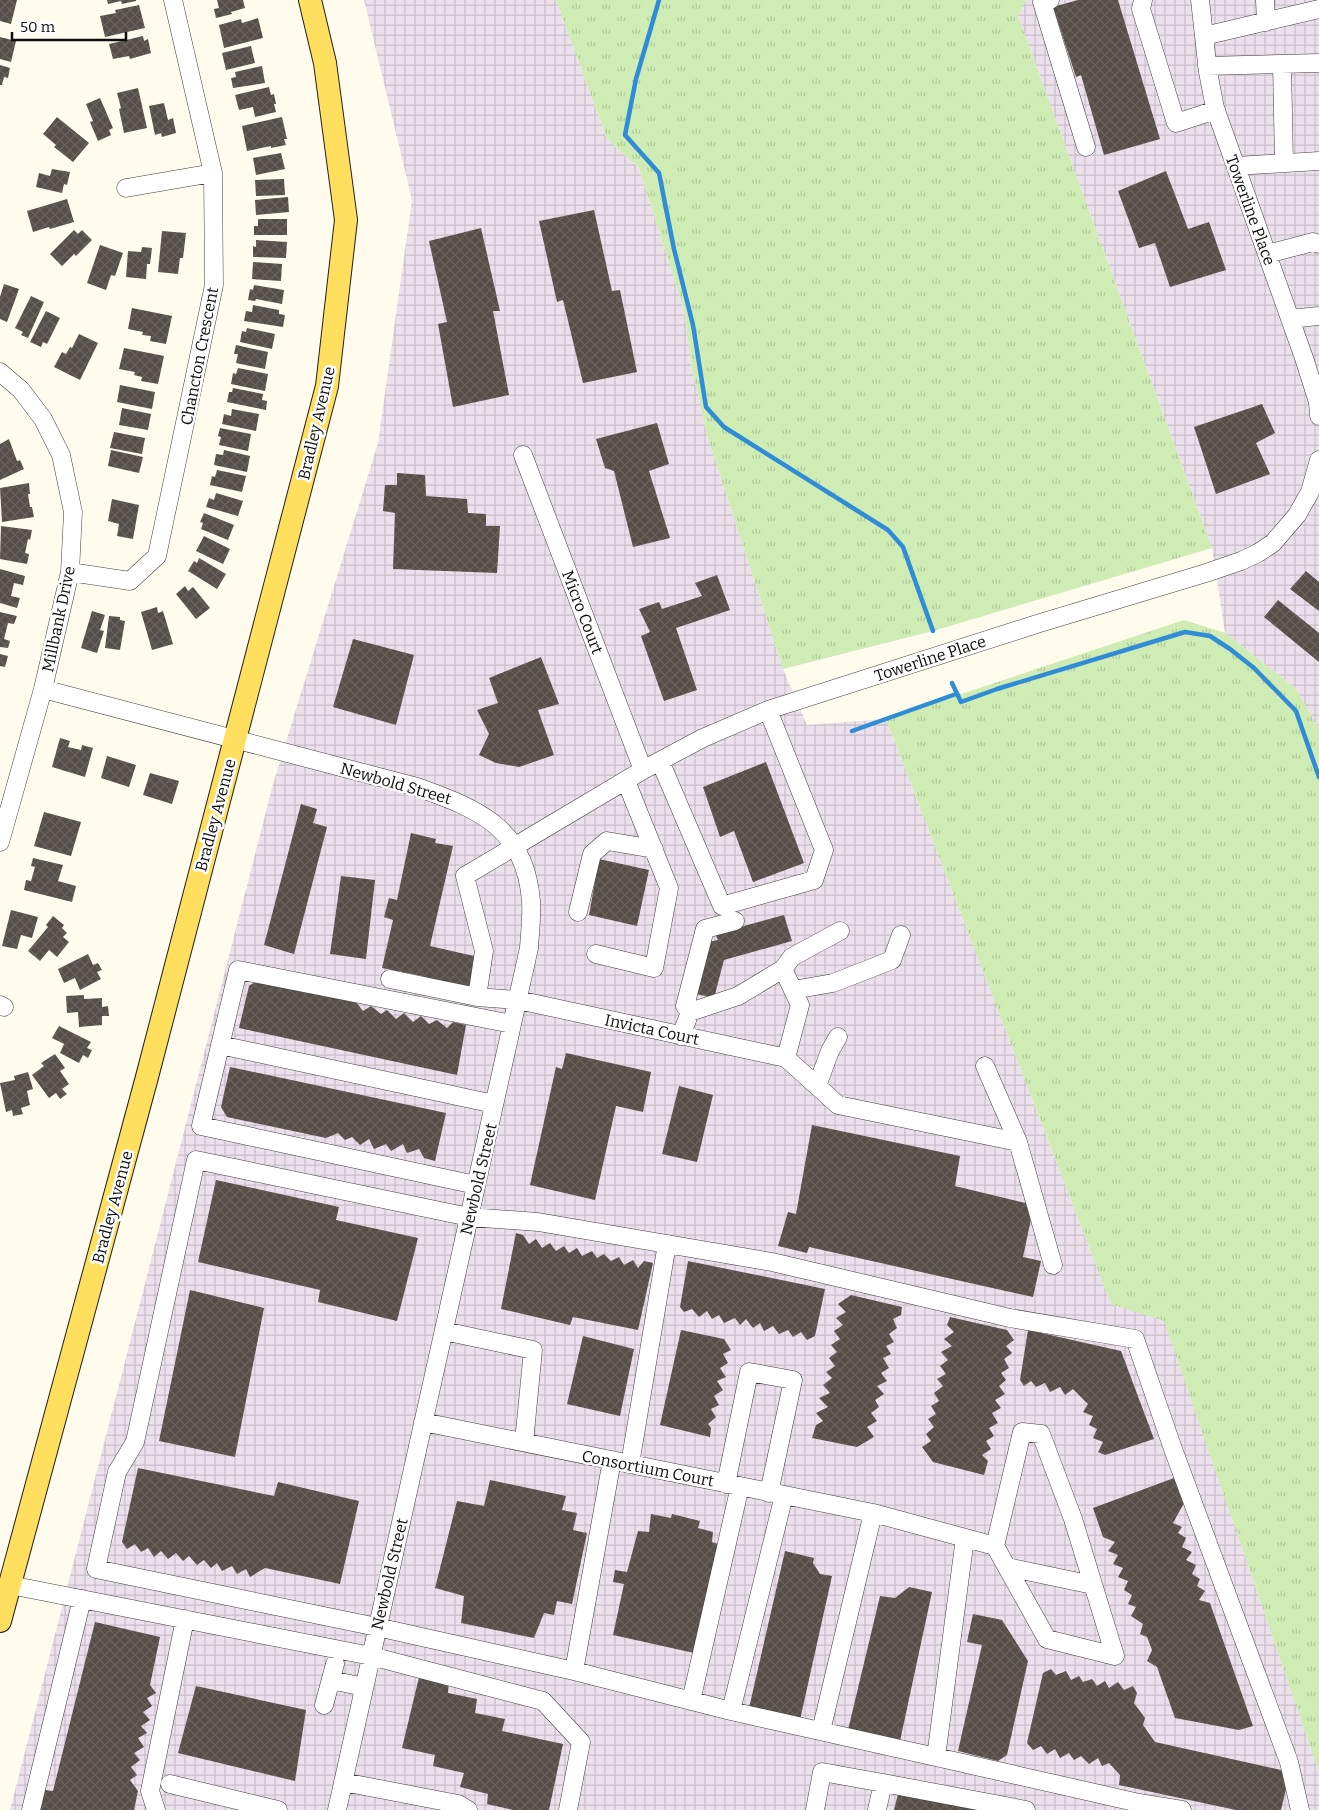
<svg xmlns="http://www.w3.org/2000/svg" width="1319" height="1810" font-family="Bitter,serif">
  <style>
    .industrial { fill: url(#industrial-grid) }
    .grass { fill: url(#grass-tufts) }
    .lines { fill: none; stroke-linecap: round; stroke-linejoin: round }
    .stream { stroke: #308cd6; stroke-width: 4.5 }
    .building { fill: url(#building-cross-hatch) }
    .minor-casing { stroke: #404040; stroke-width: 19 }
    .major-casing { stroke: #1e1e1e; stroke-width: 24 }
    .minor { stroke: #fff; stroke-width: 18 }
    .major { stroke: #ffdf5d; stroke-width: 22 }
    .labels { text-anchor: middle; stroke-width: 5; stroke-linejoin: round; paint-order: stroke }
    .street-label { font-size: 16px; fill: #0d0d0d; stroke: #fff }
  </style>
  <defs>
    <pattern id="industrial-grid" width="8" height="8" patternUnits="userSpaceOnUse" patternTransform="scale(1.25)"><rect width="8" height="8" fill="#ece0ec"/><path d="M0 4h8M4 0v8" fill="none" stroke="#c9bfc9"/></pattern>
    <pattern id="grass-tufts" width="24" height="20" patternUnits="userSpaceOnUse" patternTransform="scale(1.25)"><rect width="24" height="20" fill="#ceecb4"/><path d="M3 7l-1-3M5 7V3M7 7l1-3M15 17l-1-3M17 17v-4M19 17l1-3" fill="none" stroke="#b0c99a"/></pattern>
    <pattern id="building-cross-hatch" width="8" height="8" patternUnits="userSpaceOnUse" patternTransform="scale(1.25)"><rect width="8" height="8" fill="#564e48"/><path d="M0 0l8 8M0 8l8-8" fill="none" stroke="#69635e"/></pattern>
  </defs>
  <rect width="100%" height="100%" fill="#fffced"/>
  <!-- industrial -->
  <path class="industrial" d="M364 0H556L607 139 639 168 684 310 692 369 707 435 783 669 807 725 886 719 1111 1304 1164 1320 1319 1772V1810H10L273 784 378 443 412 200Z
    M1026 0H1319V729L1295 688 1225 633 1212 548 1018 16Z"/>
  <!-- grass -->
  <path class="grass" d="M556 0H1026L1018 16 1212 548 933 631 783 669 707 435 692 369 684 310 639 168 607 139Z
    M1184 620 1225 633 1295 688 1319 729V1772L1164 1321 1111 1304 886 719Z"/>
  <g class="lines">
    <!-- stream -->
    <path class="stream" d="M659 0 636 79 625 135 659 173 674 249 693 325 706 407 724 427 888 530 903 547 933 631
      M952 683 961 702 997 689 1185 632 1210 636 1230 649 1254 668 1296 711 1319 777
      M852 731 956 694 958 695"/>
  </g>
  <!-- building -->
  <path class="building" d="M0 0H17L11 24 0 21Z
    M107 0H136V1L122 4 121 1 108 4Z
    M217 0H243L245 8 231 12 232 14 216 18 214 9 219 8Z
    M1078 0H1118L1160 139 1104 155 1081 75 1076 77 1053 7Z
    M139 5 145 28 105 37 100 16 116 13 115 10Z
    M258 18 263 38 224 48 219 25 241 19 242 23Z
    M143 36 144 41 148 39 151 53 130 59 129 56 113 59 109 44Z
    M0 37 16 41 11 62 0 59Z
    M251 46 255 63 226 70 222 53Z
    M0 65 10 68 8 78 4 77 2 85H0Z
    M262 66 265 83 233 88 231 78 236 77 235 72Z
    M269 87 271 95 274 94 276 104H274L276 112 255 117 253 107 239 110 235 95Z
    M138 88 147 128 124 133 119 109 121 108 117 93Z
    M100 98 113 128 109 130 111 135 98 141 90 122 93 121 86 104Z
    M164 103 168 120 173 118 176 133 162 137 161 133 155 135 149 106Z
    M57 117 89 143 73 162 54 147 56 145 43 134Z
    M282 117 287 139H284L286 145 271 148V146L247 151 242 126Z
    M281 153 285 169 256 175 253 158Z
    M52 169 70 172 67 185 64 184 62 193 36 187 39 173 50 176Z
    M1166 171 1188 229 1209 222 1226 270 1170 287 1155 243 1139 248 1118 191Z
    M284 179 285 195 256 196 255 180Z
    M288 197 289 212 256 215 255 200Z
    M67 199 74 222 50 229 49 227 33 232 27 211Z
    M594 210 612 291 620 290 637 372 583 383 563 300 557 302 539 221Z
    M258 219H287V235H254V226H258Z
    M481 228 500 311H493L509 395 453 407 438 324 447 322 429 241Z
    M74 230 78 234 82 230 92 240 76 256 74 254 62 266 50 254Z
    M162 231 186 233 183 258H180L178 274 158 272Z
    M256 240 287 242 286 258 253 257V246L256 247Z
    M100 245 123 253 115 276 111 275 106 290 87 283Z
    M142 247 152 248 150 264H147L146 279 126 277 128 251 141 252Z
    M253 262 282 264 281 281 252 279Z
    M4 284 19 289 7 322 0 319V297Z
    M254 285 284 290 282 304 256 299 255 301 248 300 250 289 253 290Z
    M31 296 44 302 28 338 21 335 23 332 15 328Z
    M253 305 279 310V314L285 315 283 327 244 321 246 311 252 312Z
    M132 308 172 316 166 344 150 341 151 336 142 335 143 332 128 329Z
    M46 311 60 318 47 344 43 342 41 347 30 342Z
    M247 328 275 334 272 349 240 342 242 331 246 332Z
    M79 334 98 343 80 380 54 367 62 352 66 354 70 347 72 348Z
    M236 345 268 352 265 369 236 363 238 354H234Z
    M124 348 164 356 158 384 141 381 142 377 134 375 135 372 119 369Z
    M238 368 268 374 265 391 231 384 233 373 236 374Z
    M120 385 155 392 152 409 117 402Z
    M233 388 263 394 262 400 267 401 266 410 227 402 229 392H232Z
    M1262 404 1275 433 1256 443 1270 474 1216 494 1194 427Z
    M122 408 151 414 148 430 119 425Z
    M232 409 259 414 256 431 222 424 224 414 231 416Z
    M657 423 669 464 649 471 670 538 633 547 614 471 605 468 596 439Z
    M220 428 251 434 248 451 219 445 221 437 218 436Z
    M114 432 145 438 142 454 110 448Z
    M9 439 17 461 20 460 24 469 0 480V444Z
    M111 450 143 457 139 473 108 466Z
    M224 450 250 456 247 472 214 465 216 454 223 455Z
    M217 470 246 476 242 492 210 485 212 476 215 477Z
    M397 473 425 475 426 496 467 499 468 513 486 514V526H500L497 573 393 569 395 513 383 511 385 485H397Z
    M29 483 30 494H28L30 507H32L34 517 2 522 0 488Z
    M216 493 243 501 238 516 206 507 209 498 214 500Z
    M112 499 139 505 133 539 117 536 119 524 108 521Z
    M204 513 234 525 228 540 201 529 203 523 200 522Z
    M1 526 32 530 30 540 28 539 25 553 29 554 27 564 0 559Z
    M204 536 230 549 223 564 196 551Z
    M199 558 226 574 217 589 188 571 194 561 197 563Z
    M0 569 25 576 23 585 14 583 11 596 20 598 17 608 0 603Z
    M1306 571 1319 582V611L1290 589Z
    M717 575 730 610 676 628 697 690 664 701 641 636 650 632 639 609 659 602 662 609 702 596 695 583Z
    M185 586 188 591 193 587 210 608 196 619 176 594Z
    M1278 600 1319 633V662L1264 617Z
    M157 607 158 613 163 611 173 644 152 650 141 612Z
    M92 611 105 615 100 630 104 631 97 653 81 648Z
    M0 612 17 616 14 624 8 623 4 639 10 641 8 648 0 647Z
    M109 616 120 617V620L125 621 120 650 105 648Z
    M353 639 414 655 396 725 333 707Z
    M0 654 8 656 5 667 0 666Z
    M541 657 559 704 538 710 554 755 519 767 496 763 479 755 489 734 477 710 498 703 489 678Z
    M60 738 70 741 68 747 81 750 82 745 93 748 85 777 52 767Z
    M107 756 136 765 129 787 101 778Z
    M766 762 804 863 753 882 734 831 720 837 703 787Z
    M150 773 179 781 172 804 143 795Z
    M301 804 317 809 313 823 327 827 294 954 264 945Z
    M44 812 81 822 71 856 34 846Z
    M411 833 436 839 435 843 453 846 430 946 478 957 471 984 463 989 422 981 423 976 382 968 393 920 384 917 389 898 397 900Z
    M33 858 63 865 58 881 76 886 72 902 24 890 26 880 31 881 35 867 31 866Z
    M599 859 649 870 637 926 589 915Z
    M341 876 375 880 366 959 330 954Z
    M11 910 38 917 32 938 21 935 17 949 2 946Z
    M784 915 792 941 724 960 714 998 697 994 708 942 718 940 715 934Z
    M53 916 64 925 62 928 67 933 63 937 69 942 57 957 49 950 40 961 28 951 48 927 46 925Z
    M88 954 93 965 98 963 102 970 97 972 101 979 80 990 75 978 64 983 58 969Z
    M258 980 356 1002 363 1011 371 1006 381 1014 387 1010 396 1019 404 1013 413 1022 421 1016 429 1024 437 1020 447 1028 453 1022 466 1025 457 1075 239 1028 249 986Z
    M84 995V999L102 998V1007L108 1006 109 1016H102V1025L79 1027 78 1012 67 1013 66 996Z
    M59 1026 91 1042 87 1048 92 1050 88 1058 83 1055 79 1063 60 1053 64 1044 52 1038Z
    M566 1053 651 1072 643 1112 616 1106 595 1200 530 1185 556 1067 562 1069Z
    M55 1054 65 1068 60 1071 69 1084 62 1089 67 1094 60 1099 56 1093 49 1098 32 1075 44 1066 41 1063Z
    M230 1067 446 1113 435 1161 424 1158 419 1149 407 1153 403 1144 391 1151 386 1144 374 1149 369 1139 360 1145 352 1137 345 1140 338 1133 326 1138 227 1117 221 1107Z
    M28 1072 33 1089 27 1091 30 1105 21 1108 23 1114 13 1116 12 1110 6 1112 0 1083 15 1080 14 1076Z
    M679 1086 713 1095 697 1162 662 1154Z
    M812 1125 960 1156 955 1186 1034 1205 1023 1257 1041 1261 1033 1297 809 1247 807 1253 778 1246 788 1212 796 1214Z
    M216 1180 339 1207 336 1220 418 1238 397 1321 318 1302 320 1290 198 1262Z
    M516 1233 523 1235 529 1244 536 1239 542 1248 550 1243 556 1251 564 1246 569 1253 577 1248 582 1256 592 1251 597 1258 604 1254 611 1261 619 1257 624 1265 633 1260 638 1268 644 1261 653 1263 638 1330 573 1317 570 1325 501 1309Z
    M688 1261 825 1289 815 1336 807 1340 801 1332 793 1337 788 1330 779 1334 773 1326 764 1331 760 1323 753 1328 746 1319 740 1325 735 1318 724 1323 719 1315 712 1319 707 1311 699 1317 692 1309 684 1312 680 1307Z
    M190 1290 264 1308 235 1457 159 1441Z
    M851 1295 902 1307 901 1315 893 1319 897 1328 889 1334 894 1342 886 1346 891 1354 883 1358 889 1368 881 1373 887 1381 877 1386 884 1394 875 1400 879 1407 871 1413 877 1421 867 1427 874 1437 857 1447 812 1438 816 1425 823 1421 816 1413 828 1407 819 1398 830 1393 823 1385 832 1378 826 1372 835 1366 829 1358 837 1352 831 1345 840 1339 834 1331 843 1325 836 1318 846 1312 838 1304Z
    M950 1317 1007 1330 1014 1340 1006 1346 1012 1353 1004 1359 1009 1368 1001 1373 1006 1380 999 1386 1005 1394 995 1400 1001 1408 992 1413 998 1423 989 1428 994 1436 986 1441 991 1449 982 1455 988 1461 984 1475 933 1462 922 1447 931 1441 926 1434 934 1427 928 1419 936 1414 931 1406 939 1401 934 1393 943 1386 937 1379 946 1374 940 1366 948 1360 941 1352 952 1346 944 1339 954 1332 947 1325Z
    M681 1330 724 1339 731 1350 723 1354 728 1363 720 1368 726 1377 717 1381 723 1390 714 1396 719 1405 711 1409 716 1417 708 1424 711 1428 710 1437 660 1425Z
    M1028 1330 1121 1351 1154 1439 1105 1455 1098 1452 1103 1442 1093 1438 1097 1429 1089 1425 1093 1416 1083 1412 1088 1404 1073 1389 1065 1395 1060 1387 1050 1392 1045 1383 1036 1387 1031 1381 1024 1386 1020 1380Z
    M583 1336 634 1349 620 1416 567 1404Z
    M138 1468 274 1496 278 1482 359 1501 340 1584 265 1568 250 1577 246 1569 237 1574 232 1566 222 1571 217 1563 211 1568 204 1560 197 1565 189 1556 183 1561 176 1553 168 1559 161 1551 154 1557 148 1548 141 1552 135 1544 127 1549 122 1542Z
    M1174 1478 1184 1503 1173 1523 1182 1527 1178 1533 1186 1538 1182 1547 1192 1552 1186 1560 1196 1565 1192 1574 1200 1579 1197 1586 1205 1591 1199 1600 1210 1603 1253 1726 1239 1730 1175 1718 1157 1667 1147 1661 1152 1650 1147 1637 1140 1634 1143 1624 1131 1616 1136 1607 1128 1604 1132 1595 1124 1590 1128 1581 1118 1577 1123 1568 1113 1564 1118 1555 1108 1551 1115 1542 1103 1537 1093 1508Z
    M490 1480 566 1496 562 1510 577 1513 573 1530 587 1533 572 1604 557 1601 554 1615 544 1613 534 1638 461 1623 464 1596 435 1588 457 1501 484 1506Z
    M651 1514 671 1518 672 1514 700 1521 698 1528 713 1532 712 1542 718 1544 694 1653 613 1635 624 1584 613 1582 615 1570 627 1572 638 1531 649 1532Z
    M785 1551 814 1558 813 1563 820 1574 832 1576 800 1720 749 1708Z
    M909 1587 932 1592 900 1741 848 1730 880 1596 895 1598Z
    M973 1614 1002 1620 1028 1661 1007 1755 998 1761 958 1751 982 1645 967 1642Z
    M95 1622 160 1637 150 1685 156 1693 147 1698 152 1706 143 1712 150 1720 141 1726 147 1733 138 1738 144 1747 134 1753 140 1760 131 1767 137 1775 130 1780 138 1791 134 1810H40L45 1790 53 1791Z
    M1051 1669 1056 1675 1066 1671 1071 1680 1079 1676 1083 1682 1092 1679 1097 1686 1105 1681 1109 1688 1118 1682 1124 1690 1133 1686 1137 1693 1134 1703 1145 1718 1143 1725 1155 1742 1281 1770 1288 1780 1281 1810H1236L1119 1785 1120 1775 1109 1763 1102 1766 1098 1758 1089 1764 1081 1756 1074 1760 1069 1753 1060 1758 1055 1749 1047 1754 1041 1746 1033 1750 1027 1743 1043 1673Z
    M420 1673 449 1680 448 1693 477 1699 475 1713 505 1719 502 1731 563 1744 549 1810H513L487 1804 488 1794 460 1787 464 1773 433 1766 435 1755 402 1748Z
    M196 1686 306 1710 295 1781 178 1753Z
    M899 1790 991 1810H894Z"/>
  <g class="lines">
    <defs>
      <path id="minor" d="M1050 0 1042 2 1086 147
        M1143 0 1141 9 1176 123 1216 110
        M1200 0 1208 72 1215 108 1304 358 1318 402 1319 416
        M1265 0 1266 22
        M1204 36 1319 9
        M1282 64 1284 163
        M1207 66 1319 63
        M1236 166 1319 161
        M126 188 213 173
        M1267 254 1313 242 1319 244
        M1290 319 1319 316
        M0 372 21 390 43 419 61 455 73 512 70 572 43 689 0 842
        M523 455 643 770
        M70 572 130 581 157 556 214 285 213 173 173 0
        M43 689 417 787C478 809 525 827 531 901 532 916 530 932 529 948L337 1810
        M660 761 722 906 814 880 824 850 768 710
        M578 912 592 854 607 841 654 849
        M596 954 654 968 669 888 626 781
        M783 969 792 957 840 931
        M390 979 477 997
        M793 990 833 983 892 960 901 935
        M0 1005 4 1007
        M690 1012 685 1006 705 929 735 921
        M681 1036 690 1012 738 996 783 969 800 1005 786 1058
        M220 1045 494 1104
        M985 1066 1018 1142 838 1105 786 1058 518 1000 477 997 484 951 465 876 643 770 703 738 768 710 1040 623 1206 573 1241 561 1258 553 1273 543 1297 515 1310 492 1319 460
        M817 1086 830 1051 838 1037
        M1018 1142 1053 1265
        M476 1185 201 1126 238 970 512 1024
        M444 1331 533 1350 524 1442
        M423 1422 873 1513 995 1546 1022 1432 1041 1434 1073 1519 1115 1656 1047 1639 995 1546
        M630 1464 667 1244
        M726 1484 749 1372 793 1380 769 1493
        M965 1538 936 1757 731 1711 574 1671 377 1627 96 1569 117 1472 135 1442 196 1160 469 1217 538 1222 772 1262 1010 1318 1135 1339 1173 1449 1289 1762 1300 1810
        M1007 1567 1093 1585
        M10 1585 371 1656 543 1701 581 1742 568 1810
        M574 1671 612 1460
        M331 1680 364 1687
        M691 1701 740 1486
        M324 1705 335 1664
        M731 1711 784 1495
        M821 1731 873 1513
        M936 1757 1139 1803 1182 1810
        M343 1782 458 1804 468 1810
        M883 1783 1026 1810
        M170 1784 278 1810
        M31 1810 82 1599
        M156 1810 150 1791 185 1619
        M815 1810 822 1772 883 1783 877 1810"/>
      <path id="major" d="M0 1621 147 1077 327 386 346 220 325 63 310 0"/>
    </defs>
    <!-- minor casing -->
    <use href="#minor" class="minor-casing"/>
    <!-- major casing -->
    <use href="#major" class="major-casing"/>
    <!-- minor -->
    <use href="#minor" class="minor"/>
    <!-- major -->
    <use href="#major" class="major"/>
  </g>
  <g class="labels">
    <!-- street labels -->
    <g class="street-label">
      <text transform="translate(1251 210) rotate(70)" y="6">Towerline Place</text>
      <text transform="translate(199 356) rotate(-79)" y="6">Chancton Crescent</text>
      <text transform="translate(316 423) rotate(-77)" y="6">Bradley Avenue</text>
      <text transform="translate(583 612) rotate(69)" y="6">Micro Court</text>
      <text transform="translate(58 619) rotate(-78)" y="6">Millbank Drive</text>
      <text transform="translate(930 658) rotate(-18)" y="6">Towerline Place</text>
      <text transform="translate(396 783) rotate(16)" y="6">Newbold Street</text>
      <text transform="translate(215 815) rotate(-75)" y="6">Bradley Avenue</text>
      <text transform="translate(652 1029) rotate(12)" y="6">Invicta Court</text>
      <text transform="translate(478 1179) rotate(-77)" y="6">Newbold Street</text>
      <text transform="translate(112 1207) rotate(-75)" y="6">Bradley Avenue</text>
      <text transform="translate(648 1468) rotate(11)" y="6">Consortium Court</text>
      <text transform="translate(389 1574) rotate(-77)" y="6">Newbold Street</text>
    </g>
  </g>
  <!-- scale -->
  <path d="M12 32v8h114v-8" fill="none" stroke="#0d0d0d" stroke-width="2.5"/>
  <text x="20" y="32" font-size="15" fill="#0d0d0d" stroke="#ffffff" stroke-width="4" paint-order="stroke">50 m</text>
</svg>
